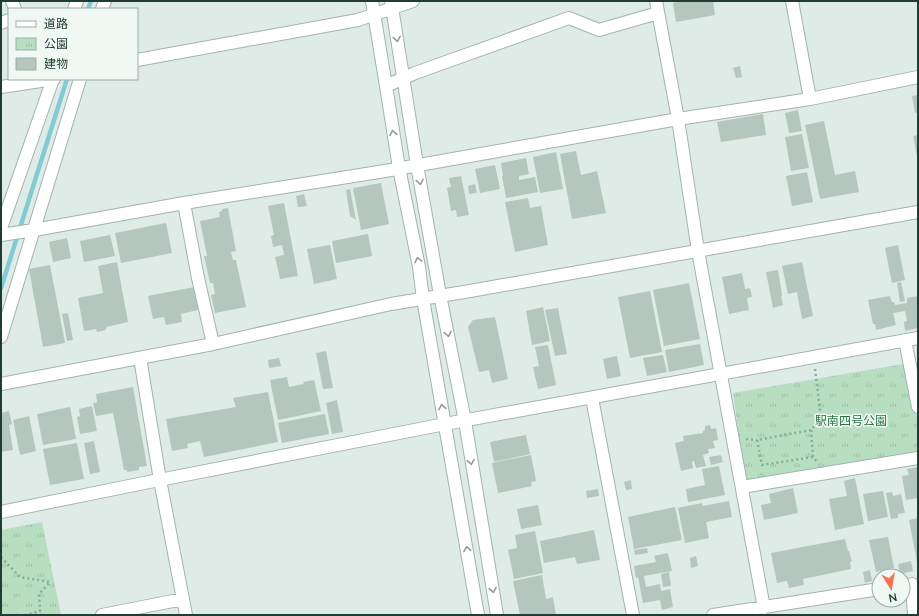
<svg xmlns="http://www.w3.org/2000/svg" width="919" height="616" font-family="Lato,'Noto Sans JP',sans-serif">
  <style>
    .park { fill: url(#park-tufts) }
    .lines { fill: none; stroke-linecap: round; stroke-linejoin: round }
    .stream { stroke: #84cad4; stroke-width: 4.5 }
    .building { fill: #b5c6be }
    .minor-casing { stroke: #a2b3ad; stroke-width: 14 }
    .path { stroke: #7eb19f; stroke-width: 2.5; stroke-dasharray: 2 3; stroke-linecap: butt }
    .minor { stroke: #fff; stroke-width: 12 }
    .oneway { stroke: #909e99 }
    .labels { text-anchor: middle; stroke-width: 3; stroke-linejoin: round; paint-order: stroke }
    .park-label { font-size: 12px; fill: #287543; stroke: #f0f8f4 }
  </style>
  <defs>
    <pattern id="park-tufts" width="24" height="20" patternUnits="userSpaceOnUse"><rect width="24" height="20" fill="#b7dec0"/><path d="M3 7l-1-3M5 7V3M7 7l1-3M15 17l-1-3M17 17v-4M19 17l1-3" fill="none" stroke="#9dbfa5"/></pattern>
  </defs>
  <rect width="100%" height="100%" fill="#dfebe6"/>
  <!-- park -->
  <path class="park" d="M909 363 918 424V458L746 486 733 393Z
    M42 522 61 615H1V530Z"/>
  <g class="lines">
    <!-- stream -->
    <path class="stream" d="M88 9 91 1
      M1 288 67 79"/>
  </g>
  <!-- building -->
  <path class="building" d="M682 1H713L715 15 676 22 673 3Z
    M740 66 742 77 736 78 733 68Z
    M918 95V112L915 113 912 96Z
    M798 110 802 131 789 133 785 113Z
    M763 114 766 135 721 142 717 122Z
    M824 121 835 175 855 171 859 192 820 199 805 125Z
    M802 134 809 168 791 171 785 137Z
    M918 135V156H917L913 136Z
    M576 151 581 175 597 171 606 213 572 219 560 154Z
    M556 152 563 189 540 193 533 157Z
    M526 158 529 174 519 176V180L535 177 538 192 506 198 502 176H503L501 163Z
    M495 165 500 189 480 193 475 169Z
    M807 172 813 202 792 206 786 176Z
    M461 176 469 215 457 217 456 210 451 211 447 188 451 187 449 178Z
    M381 183 389 224 361 230 353 188Z
    M475 184 477 193 469 194 468 186Z
    M350 189 356 220 350 216 346 190Z
    M304 194 307 206 298 207 296 196Z
    M528 198 530 208 541 206 548 245 515 252 505 202Z
    M284 203 298 276 280 279 275 257 284 255 282 245 273 247 271 236 274 235 268 206Z
    M228 208 236 251 231 252 233 260H236L246 307 215 313 211 295 215 294 213 283H210L204 256H207L200 221 220 217 219 212 222 211V209Z
    M166 223 172 253 121 263 115 233Z
    M368 234 372 256 336 263 332 241Z
    M110 235 115 256 84 262 80 241Z
    M67 238 71 258 53 262 49 242Z
    M330 245 337 279 314 284 307 249Z
    M898 245 905 280 892 283 885 248Z
    M117 262 128 322 106 327V330L97 332 96 329 84 331 78 298 103 293 98 266Z
    M802 262 813 316 802 319 797 292 788 294 782 266Z
    M50 265 65 343 43 347 29 269Z
    M778 270 782 295 781 296 783 305 773 308 766 272Z
    M742 273 745 289 750 288 752 297 747 298 749 310 729 314 722 277Z
    M901 282 905 301 900 302 897 283Z
    M689 283 700 339 664 346 653 290Z
    M194 287 198 310 181 314 182 322 166 325 164 317 153 319 148 296Z
    M650 291 662 352 630 358 618 297Z
    M890 296 892 302H894L895 305 907 303V298L918 296V328L905 331 904 322 907 321 905 311 893 313 896 325 876 330 875 324H873L868 300Z
    M543 307 550 341 532 345 526 311Z
    M558 308 567 354 555 356 545 310Z
    M68 313 73 340 67 341 62 314Z
    M495 317 508 379 492 383 489 370 479 372 468 327 473 320Z
    M700 344 704 365 669 372 665 350Z
    M548 345 556 385 538 389 533 367 539 366 535 347Z
    M326 351 333 388 323 389 316 353Z
    M663 355 667 372 647 376 643 358Z
    M617 356 621 376 607 379 603 359Z
    M279 358 281 366 269 368 268 360Z
    M287 377 289 387 304 384 303 382 314 380 321 411 278 420 270 380Z
    M133 387 147 466 139 467V470L127 472V470H124L113 413 96 416 93 403 97 402 96 394Z
    M268 392 278 442 204 457 200 441 187 444 188 448 172 451 166 419 236 407 233 398Z
    M337 400 343 432 332 434 326 403Z
    M92 406 97 431 80 434 77 417 80 416 79 409Z
    M70 407 76 439 43 445 37 414Z
    M9 411 12 424 9 425 13 450 1 452V413Z
    M325 414 329 434 282 443 278 423Z
    M29 416 36 451 20 455 13 420Z
    M710 425 711 429 716 428 718 440 713 441 715 448 708 449 709 453 703 455 706 466 696 468 694 461H692L693 468 681 471 675 443 684 441 683 436 703 433V431L705 430V426Z
    M526 435 530 454 494 462 490 442Z
    M94 441 100 472 90 474 84 443Z
    M77 443 84 479 50 485 43 449Z
    M531 455 536 481 531 482 532 486 498 493 492 463Z
    M721 455 723 462 711 465 709 457Z
    M719 466 725 495 688 502 686 489 705 485 702 469Z
    M918 467V498L906 500 902 476 909 475 907 469Z
    M855 478 864 524 835 530 829 499 847 496 844 481Z
    M631 480 632 489 626 490 624 482Z
    M793 488 798 513 764 520 761 505 771 503 769 494Z
    M598 489 599 496 587 498 586 491Z
    M883 491 888 517 868 521 863 494Z
    M892 492 893 496 901 494 905 513 898 514V518L891 519 886 493Z
    M729 501 732 517 706 522 709 538 685 543 678 508 702 503 703 506Z
    M538 505 542 525 521 529 517 509Z
    M675 507 682 540 634 549 628 517Z
    M918 518V562H917L909 520Z
    M594 530 600 560 577 564 575 557 544 563 540 541Z
    M535 531 543 573 514 579 508 550 517 548 515 535Z
    M888 537 894 568 876 572 869 540Z
    M845 539 848 551H849L852 561 850 562 851 569 803 579 804 585 789 588 787 581 777 583 771 553Z
    M647 548 648 553 635 555 634 550Z
    M668 553 672 571 644 576 646 587 660 584 661 591 670 589 673 607 662 610 660 600 643 603 638 577 636 578 634 566 656 562 654 556Z
    M696 556 698 566 691 568 690 558Z
    M911 561 913 571 900 574 898 564Z
    M870 570 872 581 865 583 863 572Z
    M669 572 671 586 663 587 661 574Z
    M542 575 546 599 553 597 556 615H520L513 581Z"/>
  <g class="lines">
    <defs>
      <path id="minor" d="M12 1 15 9
        M372 1 386 86 399 168 419 267 423 299 478 615
        M391 1 417 165 440 295 465 421 497 615
        M656 1 678 119 698 251 764 608
        M792 1 810 99
        M74 9 77 1
        M102 9 105 1
        M1 23 9 20
        M137 60 358 20 413 1
        M386 86 415 73 569 18 599 30 658 13
        M1 87 54 79
        M184 203 198 278 213 344
        M1 228 53 79
        M1 235 34 230 184 203 385 171 678 119 810 99 918 77
        M1 337 80 79
        M905 340 918 407
        M140 358 160 480 186 615
        M1 384 213 344 391 304 470 291 918 212
        M592 398 633 615
        M742 487 918 458
        M1 512 149 482 445 424 918 338
        M912 584 914 615
        M102 615 183 599
        M713 615 879 589"/>
    </defs>
    <!-- minor casing -->
    <use href="#minor" class="minor-casing"/>
    <!-- path -->
    <path class="path" d="M815 369 821 418 811 430 757 440 762 465 813 457 817 462
      M811 430 813 457
      M746 439 757 440
      M1 557 20 577 50 582 39 594 40 611 26 615"/>
    <!-- minor -->
    <use href="#minor" class="minor"/>
  </g>
  <!-- one-way arrows -->
  <defs><path id="oneway-chevron" d="M-2-3.5L2.5 0L-2 3.5" fill="none" stroke-width="1.6" stroke-linecap="round" stroke-linejoin="round"/></defs>
  <g class="oneway">
    <use href="#oneway-chevron" transform="translate(397 39) rotate(81)"/>
    <use href="#oneway-chevron" transform="translate(393 133) rotate(-99)"/>
    <use href="#oneway-chevron" transform="translate(420 182) rotate(80)"/>
    <use href="#oneway-chevron" transform="translate(418 260) rotate(-102)"/>
    <use href="#oneway-chevron" transform="translate(448 334) rotate(79)"/>
    <use href="#oneway-chevron" transform="translate(442 407) rotate(-100)"/>
    <use href="#oneway-chevron" transform="translate(471 462) rotate(81)"/>
    <use href="#oneway-chevron" transform="translate(467 549) rotate(-100)"/>
    <use href="#oneway-chevron" transform="translate(493 590) rotate(80)"/>
  </g>
  <g class="labels">
    <!-- park labels -->
    <g class="park-label">
      <text x="851" y="425">駅南四号公園</text>
    </g>
  </g>
  <!-- border -->
  <rect width="919" height="616" fill="none" stroke="#203c33" stroke-width="4"/>
  <!-- legend -->
  <rect x="8" y="8" width="130" height="72" fill="#f0f8f4" stroke="#9dada7"/>
  <rect x="16" y="21" width="20" height="6" fill="#ffffff" stroke="#9dada7"/>
  <text x="44" y="28" font-size="12" fill="#203c33">道路</text>
  <rect x="16" y="38" width="20" height="12" fill="url(#park-tufts)" stroke="#9dada7"/>
  <text x="44" y="48" font-size="12" fill="#203c33">公園</text>
  <rect x="16" y="58" width="20" height="12" fill="#b5c6be" stroke="#9dada7"/>
  <text x="44" y="68" font-size="12" fill="#203c33">建物</text>
  <!-- north arrow -->
  <g transform="translate(891 588) rotate(169)"><circle r="19" fill="#f0f8f4" stroke="#9dada7"/>
  <path d="M0-3L7 15L0 10L-7 15Z" fill="#f87450"/>
  <text y="-6" font-size="11" font-weight="bold" text-anchor="middle" fill="#203c33">N</text>
  </g>
</svg>
